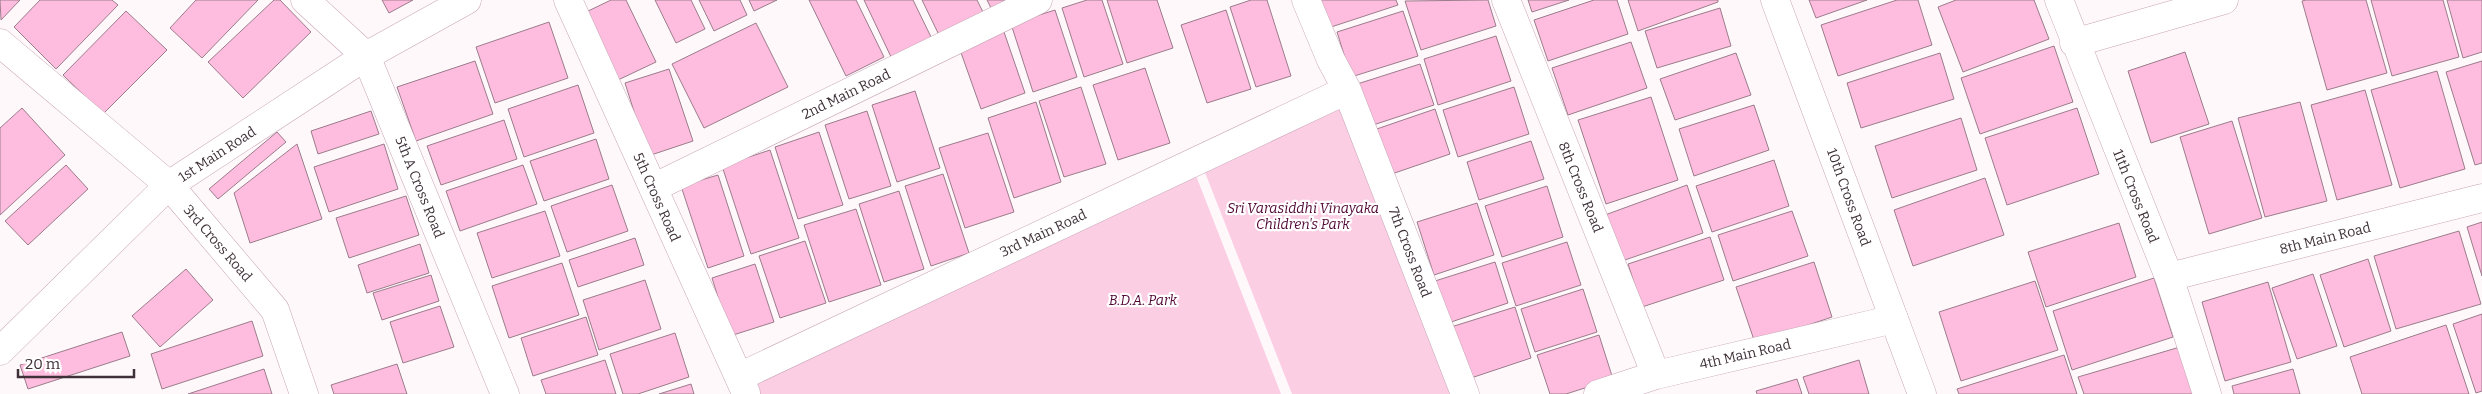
<svg xmlns="http://www.w3.org/2000/svg" width="2482" height="394" font-family="Bitter,serif">
  <style>
    .green { fill: #fbcee4 }
    .building { fill: #febdde; stroke: #9b7c8b }
    .lines { fill: none; stroke-linecap: round; stroke-linejoin: round }
    .minor-casing { stroke: #c7a6b6; stroke-width: 29 }
    .tertiary-casing { stroke: #c7a6b6; stroke-width: 29 }
    .minor { stroke: #fff; stroke-width: 28 }
    .tertiary { stroke: #fff; stroke-width: 28 }
    .labels { text-anchor: middle; stroke-width: 4.5; stroke-linejoin: round; paint-order: stroke }
    .street-label { font-size: 14px; fill: #3e3138; stroke: #fff }
    .park-label { font-size: 14px; font-style: italic; fill: #520837; stroke: #fff }
  </style>
  <rect width="100%" height="100%" fill="#fff8fb"/>
  <!-- green -->
  <path class="green" d="M1340 106 1451 394H1292L1204 170Z
    M1195 173 1281 394H750L744 380Z"/>
  <!-- building -->
  <path class="building" d="M0 0H20L1 20Z
    M40 0H112L118 5 56 69 14 27Z
    M196 0H258L202 58 170 28Z
    M274 0H280L311 32 243 98 208 62Z
    M382 0H413L389 13Z
    M611 0H626L656 62 618 80 584 13Z
    M655 0H691L705 29 676 43Z
    M699 0H740L747 15 714 31Z
    M749 0H777L754 11Z
    M809 0H856L884 57 846 76Z
    M864 0H913L932 39 892 59Z
    M922 0H977L984 14 939 35Z
    M987 0H1007L991 8Z
    M1087 0H1102L1123 64 1084 77 1062 8Z
    M1107 0H1157L1173 48 1127 63Z
    M1251 0H1267L1291 76 1256 87 1230 7Z
    M1315 0H1396L1398 5 1325 29Z
    M1488 0 1496 26 1421 50 1405 1Z
    M1528 0H1569L1532 12Z
    M1594 0H1617L1628 34 1548 61 1534 20Z
    M1628 0H1718V2L1638 31Z
    M1809 0H1867L1816 18Z
    M1897 0H1918L1932 45 1838 76 1821 25Z
    M1956 0H2034L2049 39 1963 72 1938 7Z
    M2306 0H2366L2387 73 2327 90 2302 1Z
    M2371 0H2443L2459 57 2392 76Z
    M2447 0H2482V52L2463 58Z
    M1720 8 1731 46 1657 68 1645 31Z
    M1055 10 1077 77 1033 92 1011 24Z
    M1226 10 1251 89 1207 103 1181 25Z
    M126 11 167 50 103 114 63 75Z
    M1403 11 1418 56 1351 77 1337 32Z
    M549 22 568 78 495 103 476 47Z
    M756 23 788 87 704 128 672 64Z
    M1004 32 1025 93 981 109 959 47Z
    M1496 36 1511 81 1438 105 1424 59Z
    M1631 42 1647 88 1568 115 1552 68Z
    M2054 46 2073 102 1980 134 1961 78Z
    M2185 52 2209 124 2151 143 2128 71Z
    M1736 53 1751 95 1675 120 1660 79Z
    M1940 53 1954 99 1861 128 1847 83Z
    M475 61 493 114 416 141 397 87Z
    M2482 61V163L2475 165 2446 72Z
    M1420 64 1434 105 1367 127 1354 85Z
    M1145 68 1170 143 1118 160 1093 85Z
    M669 69 693 141 648 156 625 83Z
    M2437 71 2465 169 2400 188 2371 90Z
    M578 85 594 133 524 157 508 109Z
    M1081 87 1106 164 1064 177 1039 101Z
    M1514 87 1529 134 1458 157 1443 110Z
    M2365 90 2392 185 2337 200 2311 105Z
    M915 91 940 168 897 182 872 105Z
    M1651 97 1678 180 1606 204 1578 120Z
    M1036 102 1061 182 1014 198 988 118Z
    M2300 102 2327 201 2265 217 2238 118Z
    M1754 105 1769 150 1694 176 1679 129Z
    M22 108 65 155 0 215V128Z
    M2077 108 2099 174 2007 205 1985 138Z
    M1435 109 1450 154 1383 177 1368 132Z
    M371 111 379 134 318 154 311 131Z
    M867 111 891 186 849 199 825 125Z
    M1961 118 1977 170 1892 198 1875 146Z
    M504 120 517 159 441 185 427 146Z
    M2232 121 2262 218 2209 234 2180 137Z
    M277 132 286 142 218 199 209 189Z
    M819 132 843 205 798 219 775 147Z
    M988 133 1014 212 965 228 939 148Z
    M596 139 609 179 544 201 530 161Z
    M1531 141 1544 179 1479 200 1467 162Z
    M297 144 322 219 250 243 234 193Z
    M384 144 398 189 329 212 314 167Z
    M770 150 799 238 751 254 722 166Z
    M1774 160 1789 206 1712 232 1696 186Z
    M66 165 88 189 28 245 5 221Z
    M523 165 537 204 460 231 446 191Z
    M943 174 969 253 931 266 905 186Z
    M718 175 744 256 708 268 681 186Z
    M1985 178 2004 235 1913 266 1894 210Z
    M612 185 628 231 567 252 551 206Z
    M1687 185 1703 233 1622 261 1605 215Z
    M1547 186 1563 237 1502 257 1485 206Z
    M899 191 924 269 884 282 859 204Z
    M406 196 419 235 349 258 336 218Z
    M1477 203 1494 255 1434 275 1417 222Z
    M856 209 881 285 829 302 804 225Z
    M545 211 560 256 492 278 477 233Z
    M1792 211 1808 256 1733 281 1718 235Z
    M2482 222V276L2467 227Z
    M2119 223 2136 277 2046 307 2028 252Z
    M2459 231 2481 304 2396 329 2374 256Z
    M1710 237 1724 280 1642 307 1628 264Z
    M635 238 644 265 578 287 569 260Z
    M805 241 826 303 780 318 759 256Z
    M1567 242 1581 285 1516 306 1502 263Z
    M420 244 429 273 367 293 358 265Z
    M2368 259 2391 331 2344 347 2320 275Z
    M1495 262 1508 303 1448 323 1435 281Z
    M1814 262 1832 317 1755 343 1736 287Z
    M562 263 579 315 509 338 492 286Z
    M755 264 774 322 730 336 712 278Z
    M186 269 213 300 160 347 132 316Z
    M2313 274 2337 346 2297 359 2272 288Z
    M431 275 439 301 382 320 373 293Z
    M2154 278 2173 337 2072 370 2053 311Z
    M645 280 661 329 599 350 583 300Z
    M2035 281 2058 350 1961 381 1939 312Z
    M2268 282 2291 362 2225 381 2202 302Z
    M1583 289 1597 332 1535 352 1521 309Z
    M440 306 454 347 403 363 390 322Z
    M1515 307 1531 358 1468 379 1451 327Z
    M2482 314V391L2476 393 2453 324Z
    M586 317 598 355 533 376 521 338Z
    M252 321 263 356 162 389 151 354Z
    M2446 325 2469 394H2362L2350 357Z
    M122 332 130 356 28 389 20 365Z
    M675 333 689 377 638 394H623L610 354Z
    M1599 335 1613 379 1566 394H1550L1537 355Z
    M2180 347 2194 394H2084L2078 377Z
    M2064 355 2077 394H1959L1957 389Z
    M605 360 616 394H546L541 380Z
    M1859 360 1869 394H1809L1803 377Z
    M397 364 407 394H334L331 385Z
    M264 369 272 394H188Z
    M2293 369 2300 394H2234L2232 386Z
    M1797 379 1802 394H1757L1756 391Z
    M691 384 694 394H659Z"/>
  <g class="lines">
    <defs>
      <path id="minor" d="M305 0 366 56 505 394
        M568 0 746 393
        M1306 0 1331 60 1347 90 1465 394
        M1506 0 1656 375
        M2059 0 2169 277 2207 394
        M0 43 169 185 275 310 304 394
        M2074 43 2224 0
        M653 188 1038 0
        M2169 277 2482 198
        M0 351 169 185 366 56 467 0
        M739 377 1347 90
        M1598 394 1656 375 1894 319"/>
      <path id="tertiary" d="M1775 0 1922 394"/>
    </defs>
    <!-- minor casing -->
    <use href="#minor" class="minor-casing"/>
    <!-- tertiary casing -->
    <use href="#tertiary" class="tertiary-casing"/>
    <!-- minor -->
    <use href="#minor" class="minor"/>
    <!-- tertiary -->
    <use href="#tertiary" class="tertiary"/>
  </g>
  <g class="labels">
    <!-- street labels -->
    <g class="street-label">
      <text transform="translate(846 94) rotate(-26)" y="5">2nd Main Road</text>
      <text transform="translate(217 154) rotate(-33)" y="5">1st Main Road</text>
      <text transform="translate(420 187) rotate(68)" y="5">5th A Cross Road</text>
      <text transform="translate(1581 187) rotate(68)" y="5">8th Cross Road</text>
      <text transform="translate(2136 196) rotate(68)" y="5">11th Cross Road</text>
      <text transform="translate(657 197) rotate(66)" y="5">5th Cross Road</text>
      <text transform="translate(1849 197) rotate(70)" y="5">10th Cross Road</text>
      <text transform="translate(1043 233) rotate(-25)" y="5">3rd Main Road</text>
      <text transform="translate(2325 238) rotate(-14)" y="5">8th Main Road</text>
      <text transform="translate(218 243) rotate(49)" y="5">3rd Cross Road</text>
      <text transform="translate(1410 252) rotate(69)" y="5">7th Cross Road</text>
      <text transform="translate(1745 354) rotate(-13)" y="5">4th Main Road</text>
    </g>
    <!-- park labels -->
    <g class="park-label">
      <text x="1303" y="213">Sri Varasiddhi Vinayaka<tspan x="1303" dy="16">Children's Park</tspan></text>
      <text x="1143" y="305">B.D.A. Park</text>
    </g>
  </g>
  <!-- scale -->
  <path d="M18 369v8h116v-8" fill="none" stroke="#3e3138" stroke-width="2.5"/>
  <text x="25" y="369" font-size="15" fill="#3e3138" stroke="#ffffff" stroke-width="4" paint-order="stroke">20 m</text>
</svg>
